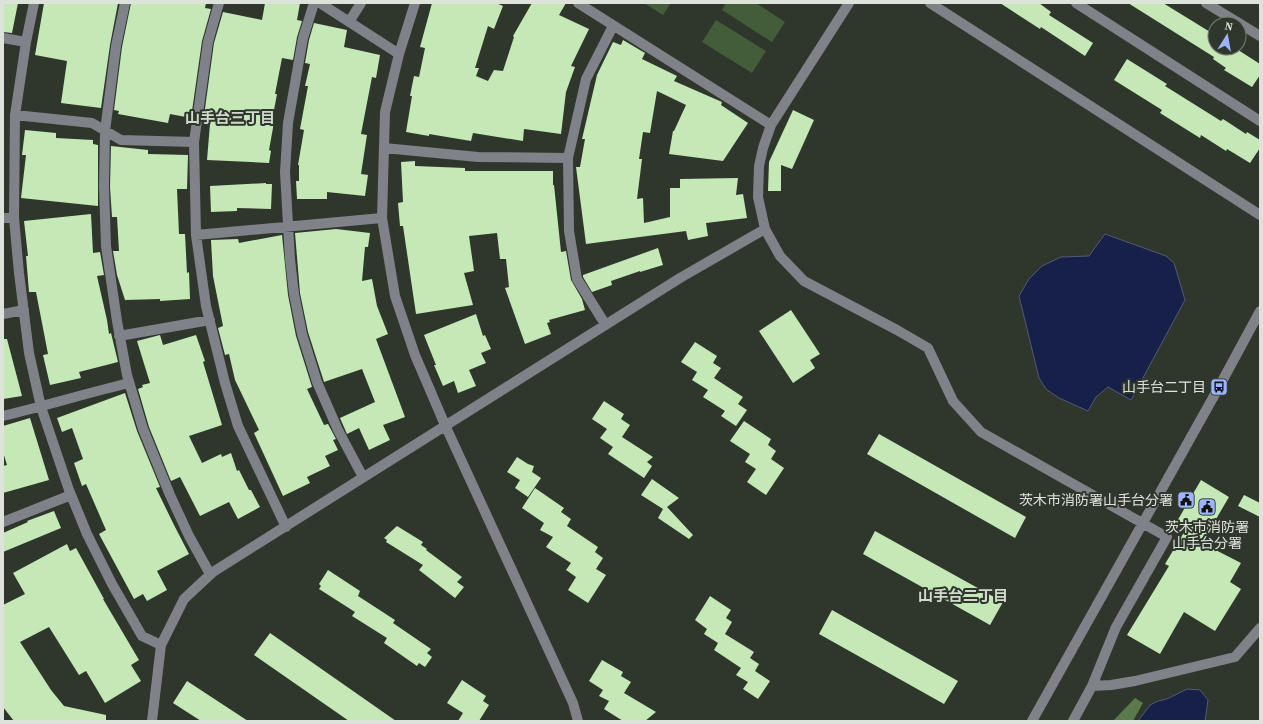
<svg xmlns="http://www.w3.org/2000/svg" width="1263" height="724" font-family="'Source Serif 4','Noto Sans JP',serif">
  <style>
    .green { fill: #425d37 }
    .forest { fill: #597a4c }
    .water { fill: #172049; stroke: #525a75 }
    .building { fill: #c4e8b6 }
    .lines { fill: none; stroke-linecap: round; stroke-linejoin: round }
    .minor { stroke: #808289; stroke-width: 10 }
    .labels { text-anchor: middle; stroke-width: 4; stroke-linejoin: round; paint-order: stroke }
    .poi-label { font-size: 14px; fill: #dde3db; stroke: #2f372c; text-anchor: end }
    .neighbourhood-label { font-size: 15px; font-weight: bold; fill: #cfdacc; stroke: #2f372c }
  </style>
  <rect width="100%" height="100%" fill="#2f372c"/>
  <!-- green -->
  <path class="green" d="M644 3H671L663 15Z
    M726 3H756L785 22 772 42 722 10Z
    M716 20 766 51 752 73 702 42Z"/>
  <!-- forest -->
  <path class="forest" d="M1135 698 1143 703 1133 721H1113Z"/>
  <!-- water -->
  <path class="water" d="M1105 234 1166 256 1174 263 1185 300 1131 400 1108 387 1096 397 1088 411 1059 398 1046 389 1039 378 1019 296 1029 279 1042 266 1061 257 1089 256Z
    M1187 689 1200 690 1208 700 1205 721H1138L1150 705 1158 701 1167 699Z"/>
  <!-- building -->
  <path class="building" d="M3 3H18L12 33 3 32Z
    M44 3H118L110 45 101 108 61 103 67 61 35 55Z
    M131 3H206L205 8 211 9 202 41 191 118 170 114 168 123 118 114 119 111 114 110 122 47Z
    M265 3H300L297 20 302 21 297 37 293 60 282 58 275 94H277L274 110 273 128 269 150 271 151 269 163 207 160 210 124 203 123 214 43 223 12 262 20Z
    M432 3H496L503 6 494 29 488 26 475 68H479L476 76 488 81 494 70 503 71 514 37 513 36 532 3H566L559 15 589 29 571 66 575 67 566 92 561 134 524 129 523 141 473 133 471 141 429 134V136L406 132 412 96H410L414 76 419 77 425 48 420 47Z
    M1000 3H1039L1051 12 1049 15 1093 43 1085 56 1041 27 1040 29Z
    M1128 3H1163L1215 35V48H1235L1260 64V75L1252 87 1224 70 1226 68 1213 59 1214 57Z
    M314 23 347 30 344 47 380 55 376 78 372 77 361 134 367 135 361 174 368 175 365 196 327 192V199H297L296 181H299V165H298L304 130 300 129 308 86H305L310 64 305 63 309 40Z
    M623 40 645 53 642 59 677 76 674 81 722 102 721 105 748 123 723 161 669 154 673 131H674L686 105 657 91 650 133 643 132 639 159H642L637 199 643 198 644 223 670 217V188H680V179L738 178 736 195 743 194 747 218 706 223 708 236 688 240 686 231 586 244 576 167H580L585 139H582L597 75 613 42 621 45Z
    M1127 59 1167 84 1165 86 1221 121 1223 119 1246 134 1247 132 1260 140V148L1250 163 1227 149 1226 151 1201 135 1200 138 1160 113 1162 110 1114 80Z
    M793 110 814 120 792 169 781 165V191H768L769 162Z
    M25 130 56 133V138L93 140V144L98 145V206L21 198 26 155H22Z
    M111 146 148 150V154L188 155 187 189H177L179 234H185L187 273 189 272 190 299 160 301V299L125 300 117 275 113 251H119L117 217H112L110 187Z
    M415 161V166L465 168V171H553V185H554L561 252 566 251 571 280 582 299 585 310 549 320 550 322 547 323 551 334 525 344 505 288 509 287 506 259H500L497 233 469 236 474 271 464 273 473 305 416 314 403 226H400L398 203 403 202 401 162Z
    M266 183V184H272L271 209 237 208V211L211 212 210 186Z
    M91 214 93 253 100 252 104 275 97 276 107 320 109 334 111 333 118 362 79 372 81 378 50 385 43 355 48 354 36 292H29L26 256H28L24 221Z
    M336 229 370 233 368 247H365L362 281 372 279 377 306 388 334 376 339 405 417 383 425 390 440 369 450 359 428 347 434 340 418 375 402 362 369 324 382 308 332 300 293 295 233Z
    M282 235 288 295 296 336 312 387 307 389 324 425 328 424 336 439 333 440 338 450 325 456 330 466 307 477 310 483 283 496 254 433 259 430 235 380 229 354 225 355 218 328 223 326 213 276 211 240 238 239 239 243Z
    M658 248 663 265 640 272V271L611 281 612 285 592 292 583 277V275Z
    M791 310 820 354 810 360 815 368 793 383 759 331Z
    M476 314 483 336 485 335 491 349 481 353 486 363 469 370 476 386 458 393 454 381 443 386 434 365H436L424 335Z
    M160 335 163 345 196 335 205 361 203 362 222 425 189 436 202 463 221 454 222 457 231 453 237 471 239 470 249 490H251L260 507 238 519 229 502 200 516 180 477 171 481 149 427 138 389 143 387 142 385 150 383 137 341Z
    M3 339H7L22 396 3 399Z
    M695 342 717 356 713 363 721 368 714 378 743 397 738 404 747 410 736 426 721 416 725 411 703 397 708 390 692 380 697 372 681 362Z
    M125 393 137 431 160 487 156 488 174 525 189 554 157 571 167 590 147 601 143 594 134 599 99 534 106 530 86 484 82 486 74 463 83 459 72 428 62 432 57 418Z
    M604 401 624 414 621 419 630 425 622 437 653 457 647 462 652 466 644 478 608 454 613 447 600 438 607 429 592 419Z
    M30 418 49 480 3 493V466L7 465 3 452V426Z
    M744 421 771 439 768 445 776 451 771 459 784 468 766 495 747 482 756 469 745 462 750 454 730 441Z
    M879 434 1026 517 1015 538 867 454Z
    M517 457 528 464 534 466 532 472 541 478 528 497 515 488 520 480 507 472Z
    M652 479 679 498 667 507 693 535 689 539 658 518 663 509 641 495Z
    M1201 480 1229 497 1202 543 1241 563 1230 582 1241 589 1215 631 1184 612 1160 654 1127 635 1169 566 1165 564 1186 529 1176 523Z
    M535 488 564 508 561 512 571 519 567 526 598 547 595 552 603 558 596 569 606 575 588 603 568 590 576 577 566 570 571 563 546 547 553 537 540 530 544 523 522 508Z
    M1244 495 1260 503V517L1238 506Z
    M54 511 61 528 3 552V533L28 522 27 521Z
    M397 526 423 542 421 545 427 549 426 550 462 577 457 582 464 587 455 598 419 570 423 565 386 542 387 540 384 538Z
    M875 531 1003 602 990 625 863 554Z
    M67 544 70 551 76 548 104 599H103L139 660 131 665 141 681 105 703 86 671 79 675 49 627 20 642 51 690 64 706 106 715V721H14L3 707V605L25 594 13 573Z
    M328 570 360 591 358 596 395 620 393 623 431 649 427 653 432 657 425 667 419 663 417 666 384 643 387 638 352 616 355 612 319 589 321 586 319 584Z
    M710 596 731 610 726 618 732 622 725 634 754 652 750 658 759 664 755 671 770 681 758 699 743 689 748 682 736 675 741 668 714 650 718 643 704 634 707 629 695 620Z
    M832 610 958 681 944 704 819 634Z
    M270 633 396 721H349L254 655Z
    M602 660 623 672 621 676 631 682 624 693 656 712 645 721H623L604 709 609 701 599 696 603 690 589 681Z
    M462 680 486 696 483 701 489 705 479 721H458L463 713 447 703Z
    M187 681 248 721H201L173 703Z"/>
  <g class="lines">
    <!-- minor -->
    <path class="minor" d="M34 3 26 42 15 115 14 218 19 273 29 353 41 407 69 490 87 534 112 584 142 636 161 645
      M125 3 116 46 105 131 104 187 106 246 117 321 127 375 143 429 170 495 189 536 210 574
      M219 3 208 42 194 142 196 235 206 306 225 383 238 426 286 527
      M314 3 303 38 288 123 285 172 290 259 294 294 302 334 317 382 338 430 363 477
      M320 3 399 54
      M415 3 399 54 385 112 382 218 395 296 415 355 445 425 573 703 578 721
      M578 3 771 125
      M849 3 771 125 763 148 759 166 758 197 765 229 780 256 804 281 897 330 928 348 953 401 981 432 1167 537 1116 627 1092 686 1111 685 1135 681 1235 657 1260 628
      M930 3 1260 215
      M1076 3 1260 121
      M1206 3 1260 36
      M349 22 361 3
      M3 38 26 42
      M15 115 92 123 121 140 194 142
      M384 148 478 157 568 158
      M3 218H14
      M196 235 382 218
      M3 314 24 310
      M605 324 577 279 569 231 568 158 586 79 613 26
      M119 336 210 320
      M3 416C45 406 87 393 129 383
      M3 522 71 495
      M152 721 161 645 184 599 213 572 680 278 765 229
      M1032 721 1219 387 1260 311
      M1073 721 1092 686"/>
  </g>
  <!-- icons -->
  <defs>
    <symbol id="bus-square" viewBox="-11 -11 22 22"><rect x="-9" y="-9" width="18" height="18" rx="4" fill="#9db4fd" stroke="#2f372c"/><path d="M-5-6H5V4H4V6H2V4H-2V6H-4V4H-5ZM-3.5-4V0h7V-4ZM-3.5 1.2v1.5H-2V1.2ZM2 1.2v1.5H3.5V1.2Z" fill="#111"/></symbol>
    <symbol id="civic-square" viewBox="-11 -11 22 22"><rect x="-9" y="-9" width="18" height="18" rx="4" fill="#9db4fd" stroke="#2f372c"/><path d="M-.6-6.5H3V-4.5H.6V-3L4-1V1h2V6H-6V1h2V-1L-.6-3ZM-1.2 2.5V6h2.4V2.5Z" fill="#111"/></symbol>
  </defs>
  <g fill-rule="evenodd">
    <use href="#bus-square" x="1209" y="377" width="20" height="20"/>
    <use href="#civic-square" x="1176" y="490" width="20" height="20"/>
    <use href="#civic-square" x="1197" y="497" width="20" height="20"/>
  </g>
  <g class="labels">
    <!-- poi labels -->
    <g class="poi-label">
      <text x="1206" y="392">山手台二丁目</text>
      <text x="1173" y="505">茨木市消防署山手台分署</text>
      <text x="1207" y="532" text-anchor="middle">茨木市消防署<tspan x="1207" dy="16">山手台分署</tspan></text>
    </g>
    <!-- neighbourhood labels -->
    <g class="neighbourhood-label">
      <text x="230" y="123">山手台三丁目</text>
      <text x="963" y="601">山手台二丁目</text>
    </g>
  </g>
  <!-- border -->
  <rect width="1263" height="724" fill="none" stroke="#dde3db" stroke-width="8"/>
  <!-- north arrow -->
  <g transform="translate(1227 36) rotate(11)"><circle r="19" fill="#2f372c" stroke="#757c72"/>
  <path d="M0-3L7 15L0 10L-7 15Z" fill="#9db4fd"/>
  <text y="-6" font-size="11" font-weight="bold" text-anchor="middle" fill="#dde3db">N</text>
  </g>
</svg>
